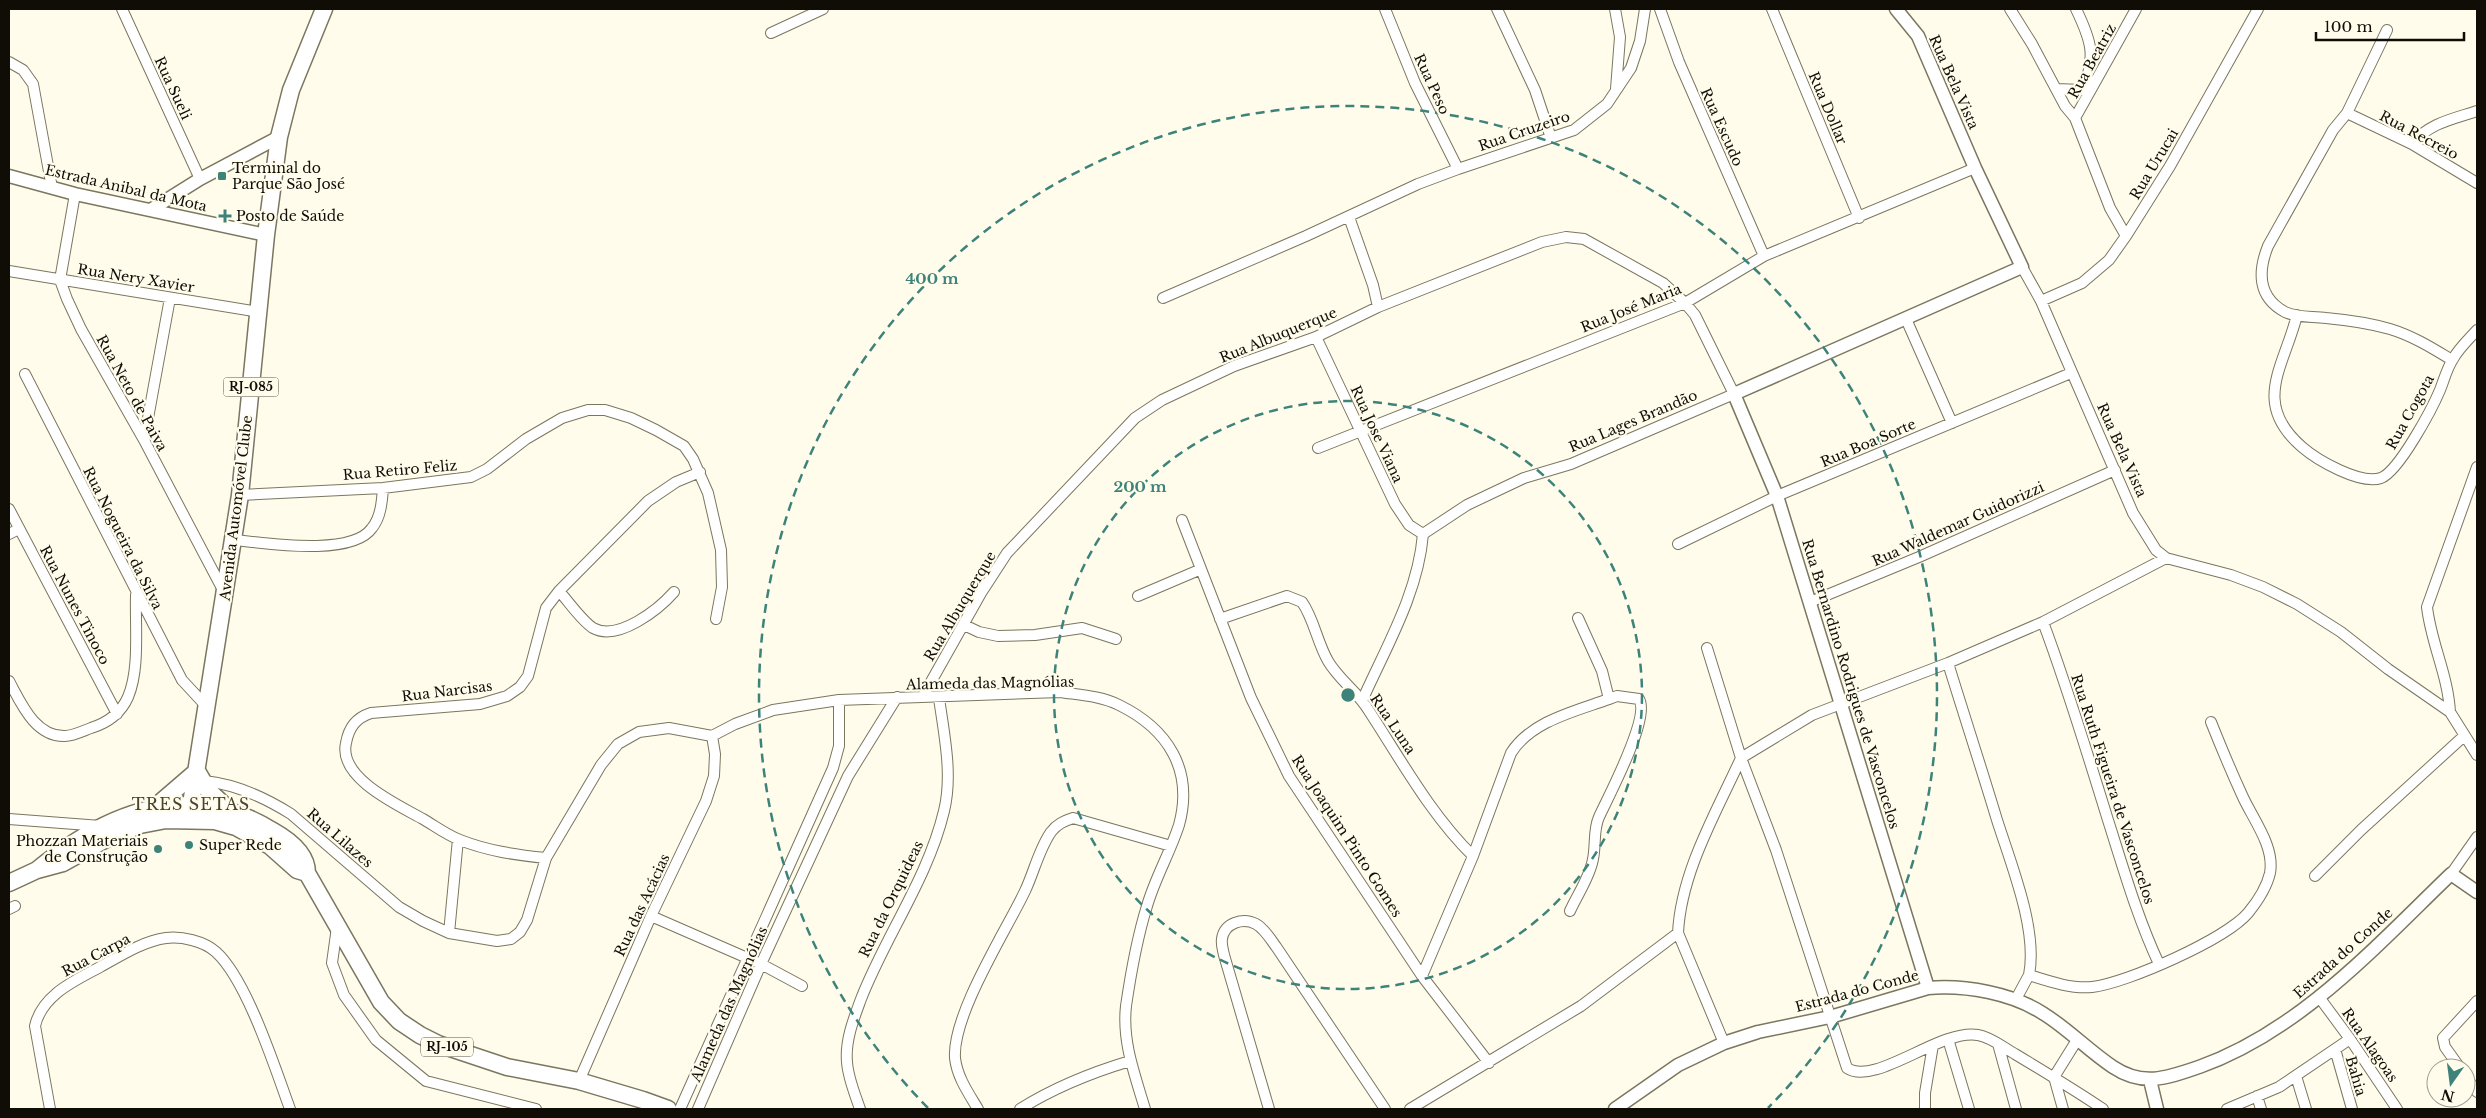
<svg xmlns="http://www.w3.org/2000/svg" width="2486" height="1118" font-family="'Libre Baskerville',serif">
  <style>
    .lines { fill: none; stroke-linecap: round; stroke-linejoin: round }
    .minor-casing { stroke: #7b765e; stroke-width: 12 }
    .tertiary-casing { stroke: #7b765e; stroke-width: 15 }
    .primary-casing { stroke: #7b765e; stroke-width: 19 }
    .minor { stroke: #fff; stroke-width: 10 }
    .tertiary { stroke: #fff; stroke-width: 12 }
    .primary { stroke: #fff; stroke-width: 16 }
    .ring { fill: none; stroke: #3d8379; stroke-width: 2.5; stroke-dasharray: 9 6 }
    .poi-dot { fill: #3d8379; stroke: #fffcec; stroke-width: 2 }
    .labels { text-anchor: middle; stroke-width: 4.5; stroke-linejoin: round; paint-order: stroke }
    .shield { fill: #fffcec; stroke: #57554a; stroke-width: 1 }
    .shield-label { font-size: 12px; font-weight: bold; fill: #0f0d05 }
    .street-label { font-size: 14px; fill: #0f0d05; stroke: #fffcec }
    .poi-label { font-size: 14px; fill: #0f0d05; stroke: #fffcec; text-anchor: start }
    .quarter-label { font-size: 16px; letter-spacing: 1px; fill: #48432c; stroke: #fffcec }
    .centre { fill: #3d8379; stroke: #fffcec; stroke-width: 2.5 }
    .ring-label { font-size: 15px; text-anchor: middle; font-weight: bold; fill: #3d8379; stroke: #fffcec; stroke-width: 4.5; stroke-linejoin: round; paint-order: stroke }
  </style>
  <rect width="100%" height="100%" fill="#fffcec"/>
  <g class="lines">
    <defs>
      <path id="minor" d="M122 9 200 179
        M1385 9 1415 83 1458 169
        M1497 9 1535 90 1551 138
        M1615 9 1620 37 1616 89
        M1660 9 1679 62 1764 256
        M1772 9 1859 218
        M2010 9 2032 44 2065 106 2075 118
        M2076 9C2091 40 2097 57 2082 90
        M2387 30 2347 113 2333 130 2268 246C2258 271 2257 297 2285 312 2297 318 2313 316 2326 318 2348 320 2369 323 2390 329 2413 336 2432 348 2452 360
        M771 33 823 9
        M9 62 23 70 33 84 52 188
        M2057 89 2082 90 2088 93
        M2347 113 2412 144 2477 183
        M2412 144C2429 123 2453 119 2477 111
        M75 194 60 280 67 299 81 329 144 440 224 592
        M1349 217 1373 285 1378 307
        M2126 236 2110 208 2075 118 2136 9
        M2022 267 2041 301 2133 513 2156 550 2166 558 2231 575 2263 587 2297 604 2341 632 2388 669 2450 712 2477 755
        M9 271 259 312
        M1163 298 1306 236 1418 184 1458 169 1574 130 1607 104 1631 68 1640 41 1645 9
        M2041 301 2082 283 2109 260 2126 236 2170 166 2258 9
        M2297 315C2284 367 2251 403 2302 447 2317 460 2360 485 2381 478 2399 471 2432 409 2440 390 2444 380 2447 368 2453 359 2459 348 2469 339 2477 330
        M1906 319 1952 423
        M1316 337 1395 504 1409 525 1423 534
        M25 374 182 680 207 707
        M144 440 170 298
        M1318 448 1685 303 1764 256 1975 168
        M240 495 383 488 471 477 487 469 526 439 562 418 588 410H605L631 418 656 430 684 446 693 459 708 493 721 550 722 587 716 619
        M9 509 117 714
        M1182 520 1251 698 1289 776 1422 976 1489 1063
        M9 534 19 529
        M235 540C266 543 352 557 372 528 381 517 382 501 383 488
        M1678 544 1777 496 2071 373
        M559 591C569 602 581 620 593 628 618 642 659 609 674 592
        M1138 596 1199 570
        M1810 602 1919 557 2115 470
        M1578 618 1602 671 1609 699
        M1220 619 1287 596 1302 602C1314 619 1317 642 1328 661 1339 680 1358 692 1369 711 1401 760 1431 815 1473 856
        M2043 622C2067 686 2087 752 2107 817 2123 867 2137 917 2159 964
        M964 625 979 632 998 636 1035 635 1082 628 1116 639
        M1707 648 1741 758 1776 850 1847 1068C1875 1087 1941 1028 1978 1035 1991 1037 2004 1048 2015 1054 2045 1072 2075 1090 2103 1109
        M1948 663C1964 715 1981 767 1997 820 2011 864 2038 930 2029 975
        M9 681C21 703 35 737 65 736 73 736 83 731 91 728 107 723 121 713 128 697 140 669 135 626 136 595
        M923 696 981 593 1007 553 1135 418 1162 400 1234 366 1316 337 1378 307 1542 242 1566 237 1584 239 1663 283 1685 303 1695 315 1734 394 1571 464 1524 478 1467 505 1423 534C1418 594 1386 647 1362 701
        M2450 712C2448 675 2431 643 2427 607L2477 467
        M712 736 735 724 773 710 839 700 1060 692C1080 695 1101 696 1119 705 1168 729 1194 770 1179 825 1170 853 1155 878 1147 906 1137 938 1131 972 1126 1006 1122 1042 1135 1075 1145 1109
        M1741 758 1812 715 1948 663 2043 622 2166 558
        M204 781C236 784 264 797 291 814L399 907 423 921 449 933 497 941 511 939 520 932 527 920 546 858 601 765 618 744 639 732 669 728 712 736
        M9 819 101 826
        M546 858C516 855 488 851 460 840 447 835 435 826 423 819 398 805 338 778 346 743 349 727 356 718 371 713L480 704 507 696 520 687 528 676 546 608 559 591 648 501 676 482 700 472
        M2451 874 2477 837
        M2315 876 2361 830 2464 736
        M9 909 15 906
        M651 916 761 964 802 986
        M337 927 332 963 344 995 376 1040 426 1081 536 1109
        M449 933 458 839
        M1678 933 1724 1043
        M1422 976 1473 856 1511 753C1531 721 1576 711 1609 699L1617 696 1639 699C1651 717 1608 797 1599 817 1593 830 1596 845 1593 859 1590 877 1577 895 1570 911
        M2319 997 2350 1039 2397 1109
        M2016 999 2029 975C2048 981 2071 989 2092 987 2127 983 2226 939 2248 913 2257 902 2267 886 2270 873 2275 846 2252 818 2242 795 2231 771 2221 747 2211 722
        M1948 1039 1969 1109
        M1998 1044 2016 1109
        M2335 1049 2352 1109
        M2460 1068 2445 1047 2443 1038 2477 1001
        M2296 1076 2306 1109
        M2466 1077 2477 1092
        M579 1081 651 916 706 801 714 776 715 754 712 736
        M2257 1096 2261 1109
        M50 1109 35 1026C42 995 74 981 100 967 120 956 143 941 166 938 181 936 204 941 216 952 247 980 275 1068 290 1109
        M680 1109 833 768 839 746V700
        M698 1109 761 964 848 776 897 697
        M860 1109C855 1094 848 1078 847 1062 845 1040 854 1018 861 999 886 935 928 878 944 811 953 775 944 734 939 698
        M978 1109C969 1094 957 1077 955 1058 952 1015 1006 931 1025 891 1034 872 1039 849 1051 832 1057 824 1064 821 1073 818L1171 846
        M1020 1109C1055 1087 1090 1073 1130 1061
        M1269 1109 1224 955C1223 950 1221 944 1222 939 1224 923 1243 917 1256 924 1265 929 1271 940 1277 948L1385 1109
        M1410 1109 1581 1006 1678 933C1681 872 1716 813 1741 758
        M1925 1109V1093L1933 1045
        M2063 1109 2054 1077 2077 1040
        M2227 1109 2279 1087 2350 1039"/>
      <path id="tertiary" d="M1896 9 1918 36 1975 168 2022 267 1734 394 1777 496 1928 988
        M9 176 75 194 266 235
        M152 209 200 179 279 137
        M2150 1080 2157 1109
        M1615 1109 1678 1065 1724 1043 1758 1032 1830 1017 1928 988C1966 985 2012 993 2044 1014 2068 1029 2089 1051 2113 1067 2143 1087 2167 1078 2199 1067 2300 1031 2375 947 2451 874L2477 892"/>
      <path id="primary" d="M197 771 208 790 228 809
        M191 804 240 495 266 235 279 137 291 90 324 9
        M154 808 197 771
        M37 870C107 812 189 779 273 831 289 840 307 854 307 873L381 1002 399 1021 420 1035 438 1044 507 1067 579 1081 643 1100 668 1109
        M9 883 37 870 63 863 108 838 140 825 166 820 215 821 236 827 270 846 297 870 307 873"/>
    </defs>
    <!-- minor casing -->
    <use href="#minor" class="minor-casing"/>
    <!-- tertiary casing -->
    <use href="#tertiary" class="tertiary-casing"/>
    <!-- primary casing -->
    <use href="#primary" class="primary-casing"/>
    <!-- minor -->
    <use href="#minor" class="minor"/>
    <!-- tertiary -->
    <use href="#tertiary" class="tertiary"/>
    <!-- primary -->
    <use href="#primary" class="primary"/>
  </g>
  <!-- distance rings -->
  <g class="ring">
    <circle cx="1348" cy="695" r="294"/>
    <path d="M928 1108A589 589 0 1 1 1768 1108"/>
  </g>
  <!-- markers -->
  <g class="poi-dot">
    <rect x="217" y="171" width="10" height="10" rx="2.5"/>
    <path d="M222.5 208.5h5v5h5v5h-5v5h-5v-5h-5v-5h5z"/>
    <circle cx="189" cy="845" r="5"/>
    <circle cx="158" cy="849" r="5"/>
  </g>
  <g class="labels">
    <!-- shield labels -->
    <g class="shield">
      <rect x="223.5" y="377.5" width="55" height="19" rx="4"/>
      <rect x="421" y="1037.5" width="52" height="19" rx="4"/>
    </g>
    <g class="shield-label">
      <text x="251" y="391">RJ-085</text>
      <text x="447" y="1051">RJ-105</text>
    </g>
    <!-- street labels -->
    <g class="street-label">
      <text transform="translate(2092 61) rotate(-61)" y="5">Rua Beatriz</text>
      <text transform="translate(1954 82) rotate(66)" y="5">Rua Bela Vista</text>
      <text transform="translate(1432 84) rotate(65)" y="5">Rua Peso</text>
      <text transform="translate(173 88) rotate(65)" y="5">Rua Sueli</text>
      <text transform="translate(1828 108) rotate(67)" y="5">Rua Dollar</text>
      <text transform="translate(1722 127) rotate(66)" y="5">Rua Escudo</text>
      <text transform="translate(1524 131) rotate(-19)" y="5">Rua Cruzeiro</text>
      <text transform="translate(2419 135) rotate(28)" y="5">Rua Recreio</text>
      <text transform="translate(2154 164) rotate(-59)" y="5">Rua Urucai</text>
      <text transform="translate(126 188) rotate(13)" y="5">Estrada Anibal da Mota</text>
      <text transform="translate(136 278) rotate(9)" y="5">Rua Nery Xavier</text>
      <text transform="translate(1631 308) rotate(-22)" y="5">Rua José Maria</text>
      <text transform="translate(1278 335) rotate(-22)" y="5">Rua Albuquerque</text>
      <text transform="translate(132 393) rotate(61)" y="5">Rua Neto de Paiva</text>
      <text transform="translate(2410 412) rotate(-61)" y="5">Rua Cogota</text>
      <text transform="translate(1633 421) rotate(-23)" y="5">Rua Lages Brandão</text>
      <text transform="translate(1377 434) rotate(65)" y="5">Rua Jose Viana</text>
      <text transform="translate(1868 443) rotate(-23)" y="5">Rua Boa Sorte</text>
      <text transform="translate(2122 450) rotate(66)" y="5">Rua Bela Vista</text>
      <text transform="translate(400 470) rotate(-5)" y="5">Rua Retiro Feliz</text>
      <text transform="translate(236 508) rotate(-83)" y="5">Avenida Automóvel Clube</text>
      <text transform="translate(1958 524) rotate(-24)" y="5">Rua Waldemar Guidorizzi</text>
      <text transform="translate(123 538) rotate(63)" y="5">Rua Nogueira da Silva</text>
      <text transform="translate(75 605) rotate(62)" y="5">Rua Nunes Tinoco</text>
      <text transform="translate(960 606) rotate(-59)" y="5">Rua Albuquerque</text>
      <text transform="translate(990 683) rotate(-1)" y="5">Alameda das Magnólias</text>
      <text transform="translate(1851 684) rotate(73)" y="5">Rua Bernardino Rodrigues de Vasconcelos</text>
      <text transform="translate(447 691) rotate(-7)" y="5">Rua Narcisas</text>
      <text transform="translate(1393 724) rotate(56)" y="5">Rua Luna</text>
      <text transform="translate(2113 789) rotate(72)" y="5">Rua Ruth Figueira de Vasconcelos</text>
      <text transform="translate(1347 836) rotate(57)" y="5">Rua Joaquim Pinto Gomes</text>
      <text transform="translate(340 838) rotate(41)" y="5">Rua Lilazes</text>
      <text transform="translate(891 899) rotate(-64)" y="5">Rua da Orquideas</text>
      <text transform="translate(642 905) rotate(-65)" y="5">Rua das Acácias</text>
      <text transform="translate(2343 953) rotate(-42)" y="5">Estrada do Conde</text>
      <text transform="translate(96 955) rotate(-28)" y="5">Rua Carpa</text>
      <text transform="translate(1857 991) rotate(-15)" y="5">Estrada do Conde</text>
      <text transform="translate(729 1004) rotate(-66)" y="5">Alameda das Magnólias</text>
      <text transform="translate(2370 1045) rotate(55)" y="5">Rua Alagoas</text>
      <text transform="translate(2356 1076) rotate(74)" y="5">Bahia</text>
    </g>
    <!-- poi labels -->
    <g class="poi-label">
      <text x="232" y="173">Terminal do<tspan x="232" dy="16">Parque São José</tspan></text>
      <text x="236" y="221">Posto de Saúde</text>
      <text x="148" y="846" text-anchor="end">Phozzan Materiais<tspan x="148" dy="16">de Construção</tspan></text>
      <text x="199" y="850">Super Rede</text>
    </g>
    <!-- quarter labels -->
    <g class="quarter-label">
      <text x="191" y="810">TRES SETAS</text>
    </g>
  </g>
  <circle cx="1348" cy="695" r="8" class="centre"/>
  <g class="ring-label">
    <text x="932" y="284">400 m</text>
    <text x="1140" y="492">200 m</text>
  </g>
  <!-- border -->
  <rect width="2486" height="1118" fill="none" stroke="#0f0d05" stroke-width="20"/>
  <!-- north arrow -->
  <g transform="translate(2451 1083) rotate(194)"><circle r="24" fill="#fffcec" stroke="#9f9c90"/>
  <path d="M0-4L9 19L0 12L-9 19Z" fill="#3d8379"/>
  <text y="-8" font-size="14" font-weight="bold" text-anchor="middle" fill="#0f0d05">N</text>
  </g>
  <!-- scale -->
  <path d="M2316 32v8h148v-8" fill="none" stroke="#0f0d05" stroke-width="2.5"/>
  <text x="2324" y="32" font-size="15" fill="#0f0d05" stroke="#fffcec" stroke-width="4" paint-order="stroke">100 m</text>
</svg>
